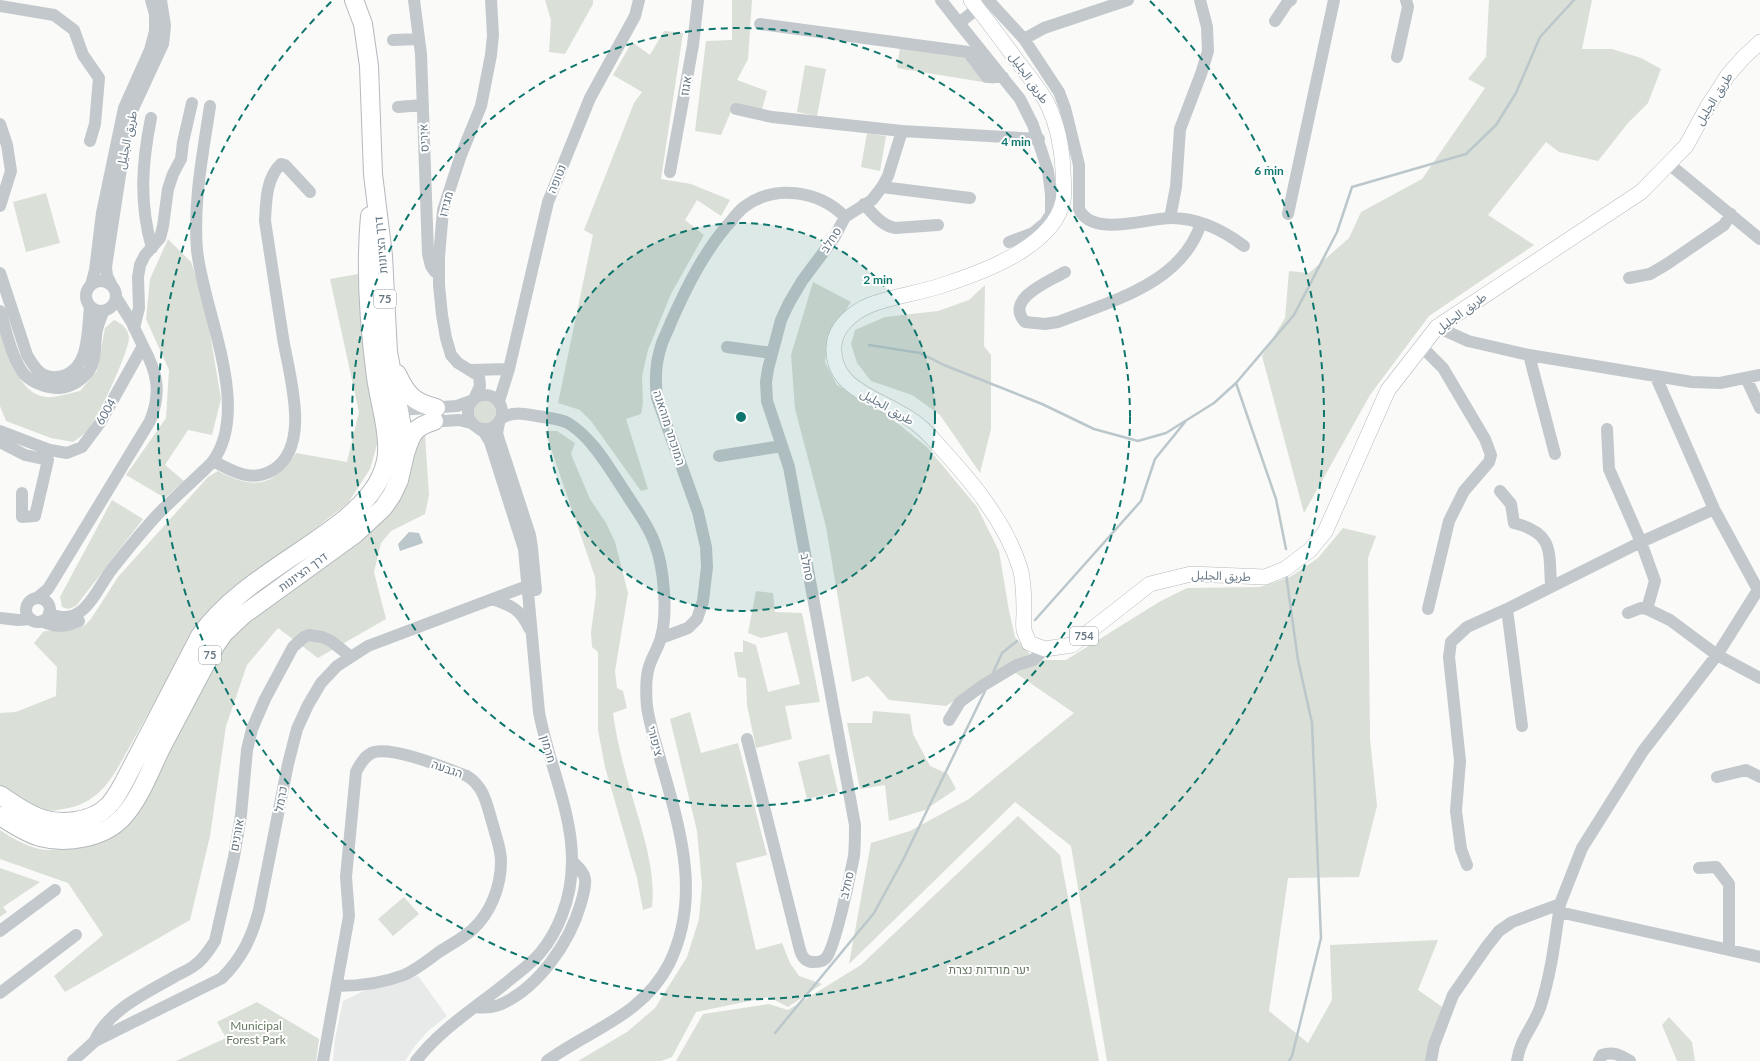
<svg xmlns="http://www.w3.org/2000/svg" width="1760" height="1061" font-family="Lato,'Noto Sans Arabic',Heebo,sans-serif">
  <style>
    .built { fill: #e8e9e9 }
    .green { fill: #dadfd7 }
    .water { fill: #bbc7cb }
    .lines { fill: none; stroke-linecap: round; stroke-linejoin: round }
    .stream { stroke: #bbc7cb; stroke-width: 2.5 }
    .major-casing { stroke: #b5babe; stroke-width: 16 }
    .highway-casing { stroke: #b4b9bd; stroke-width: 20 }
    .minor { stroke: #c3c8cc; stroke-width: 12 }
    .major { stroke: #fff; stroke-width: 15 }
    .highway { stroke: #fff; stroke-width: 18 }
    .ring { fill: none; stroke: #0f766e; stroke-width: 2; stroke-dasharray: 7 5 }
    .labels { text-anchor: middle; stroke-width: 4; stroke-linejoin: round; paint-order: stroke }
    .shield { fill: #fff; stroke: #939fa8; stroke-width: 1 }
    .shield-label { font-size: 11px; font-weight: bold; fill: #657683 }
    .street-label { font-size: 12px; fill: #657683; stroke: #fff }
    .park-label { font-size: 12px; fill: #687a64; stroke: #fff }
    .centre { fill: #0f766e; stroke: #fff; stroke-width: 2 }
    .ring-label { font-size: 12px; text-anchor: middle; font-weight: bold; fill: #0f766e; stroke: #fff; stroke-width: 4; stroke-linejoin: round; paint-order: stroke }
  </style>
  <rect width="100%" height="100%" fill="#fafaf8"/>
  <!-- built -->
  <path class="built" d="M418 976 447 1016 428 1031 414 1047 405 1061H333L335 1039 343 1001 372 987Z"/>
  <!-- green -->
  <path class="green" d="M545 0H593V4L565 54 549 52 551 20Z
    M732 0H752L748 59 737 80 767 91 761 113 734 104 721 135 695 131 706 41 732 40Z
    M1489 0H1592L1582 49H1612L1641 58 1661 69 1648 103 1628 123 1598 161 1559 152 1546 142 1488 215 1534 245 1429 316 1370 395 1304 513 1262 356 1285 318 1289 271 1309 273 1349 238 1361 212 1422 179 1485 88 1468 79 1486 57Z
    M664 31 683 33 661 179 691 184 730 200 721 216 697 200 685 220 704 235 671 294 648 350 642 376 643 403 641 414 626 419 648 489 641 491 591 421 580 410 558 403 593 235 584 230 634 103 642 92 613 75 632 42 650 55Z
    M900 47 975 56 995 84 897 68Z
    M805 65 826 69 817 116 797 112Z
    M867 133 886 136 880 171 861 167Z
    M46 193 60 243 26 252 13 202Z
    M168 239 191 262 205 304 221 399 212 435 188 430 165 465 184 481 165 498 126 475 166 418 169 370 146 319 150 279Z
    M358 274 380 434 370 469 348 503 226 598 192 635 116 771C103 792 87 806 63 809 58 810 52 811 47 811 31 808 15 795 0 788V713L16 712 56 696 57 667 34 643 44 631H60L76 629 85 625 91 619 118 577 208 477 218 471C254 490 273 487 296 453L347 462 359 412 330 279Z
    M813 282 851 302 829 337 825 362 837 385 874 404 928 448 977 507 999 551 1009 611 1015 637 1035 660H1066L1159 602 1187 588 1260 587 1290 577 1318 558 1343 528 1376 536 1368 558 1370 739 1377 806 1359 877 1288 878 1269 1011 1308 1043 1332 1000 1330 945 1438 940 1418 990 1444 1008 1430 1061H1107L1071 846 1015 802 849 964 871 843 910 831 969 799 1074 713 1007 667 946 706 889 700 868 676 852 682 826 527 795 409 791 355Z
    M985 285 984 346 991 355V429L980 473 940 415 912 395 871 381 857 363 851 344 855 330 885 317 938 311 969 300Z
    M114 320C121 323 128 328 129 337 130 350 97 420 88 430 84 435 78 438 73 442L51 438 6 421 0 406V328C8 350 17 394 46 397 54 398 71 393 80 391L97 371 105 328Z
    M474 412a11 11 0 1 1 22 0a11 11 0 1 1-22 0Z
    M545 431H557L575 443 571 454 590 499 606 523 615 542 628 593 615 671 617 688 623 691 627 708 613 713C618 751 630 789 641 826 648 852 655 879 652 907L643 910 637 878 605 767 598 730V652L592 647 591 632 596 595 595 577Z
    M425 435 429 495 425 514 391 531 381 543 374 572 386 619 318 658 278 628 247 665 226 726 210 836 190 920 65 992 54 976 103 935 68 883 0 859V830C12 838 24 845 39 849 62 854 94 839 116 832L222 647 248 618 370 531 414 442Z
    M112 500 143 519 76 606 68 609 62 607 60 597Z
    M756 591 773 593 775 612 802 613 820 702 785 706 792 739 756 748 747 705 746 678 738 677 734 652H743V640L756 645 768 692 800 684 787 632 761 638 748 633Z
    M873 711 910 714 913 734 930 766 948 774 956 789 925 810 889 821 885 785 860 789 847 723H872Z
    M690 712 701 753 738 743 767 855 736 863 756 950 782 943 790 963 799 976 822 984 788 1007 769 997 696 1012 672 1057 661 1061H578L627 1032 655 1008 687 957 699 919 702 885 697 831 670 719Z
    M829 754 838 792 807 799 798 762Z
    M1018 816 1060 855 1099 1061H676L703 1014 769 1004 788 1010 861 965Z
    M0 868 40 882 3 907 7 912 0 917Z
    M404 897 419 914 393 936 378 919Z
    M257 1002 319 1039 316 1061H176L226 1038 217 1022Z
    M1669 1017 1692 1042 1695 1061H1677L1662 1025Z"/>
  <!-- water -->
  <path class="water" d="M409 532 419 533 423 543 400 551 398 544Z"/>
  <g class="lines">
    <!-- stream -->
    <path class="stream" d="M869 345 920 353 944 365 1042 404 1094 429 1138 441 1166 433 1214 403 1236 383 1294 315 1337 232 1352 187 1466 154 1496 125 1516 93 1540 37 1574 0
      M1236 383 1276 499 1286 549
      M1286 574 1298 660 1312 723 1321 938 1292 1056 1289 1061
      M1035 620 1141 501 1155 459 1185 422
      M993 673 1002 653 1017 641
      M775 1033 874 913 903 860 985 691"/>
    <defs>
      <path id="major" d="M971 0C987 20 1002 40 1017 61 1028 75 1040 89 1048 105 1057 124 1062 149 1063 170 1063 180 1065 191 1063 201 1053 247 983 272 943 285 920 293 893 296 870 305 853 312 835 327 834 346 831 385 871 396 898 412 910 418 921 426 930 436 965 474 1004 517 1020 568 1024 582 1024 598 1024 613 1024 618 1023 625 1024 630 1025 634 1028 639 1029 643L1045 649 1072 645 1150 584 1191 574 1265 577 1285 569 1310 550 1325 532 1388 390 1437 327 1641 192 1686 146 1708 106 1728 75 1743 58 1760 42"/>
      <path id="highway" d="M397 374C407 395 413 402 436 408
        M406 451C412 432 415 427 434 421
        M0 795C12 803 24 812 37 817 59 826 92 823 109 805 115 799 119 791 123 784L200 636C234 587 298 557 345 519 364 503 381 485 386 461 391 438 379 400 376 377 369 324 365 269 370 216
        M0 816C13 824 26 833 40 837 67 844 104 838 123 817 140 798 150 771 161 748 179 714 197 680 215 646L224 633 243 615 355 534 383 508 392 495 399 480 405 454 404 438 388 352 383 256 373 174 369 66 363 24 354 0"/>
    </defs>
    <!-- major casing -->
    <use href="#major" class="major-casing"/>
    <!-- highway casing -->
    <use href="#highway" class="highway-casing"/>
    <!-- minor -->
    <path class="minor" d="M414 0 421 54 428 254 431 266 435 272H439
      M941 0 959 23
      M988 0 1024 39 1059 92 1065 108 1079 165V209C1092 238 1147 218 1171 218 1197 218 1223 230 1244 246
      M0 6 54 15 74 30 83 55 99 78 95 124 90 141
      M978 8 959 23 1020 99 1033 125 1048 171 1051 194V214L1045 223 1033 233 1009 242
      M1275 21 1287 3 1291 0
      M760 24 968 52 987 77H1003
      M1024 39 1044 28 1128 0
      M393 40 419 39
      M1397 57 1408 7 1406 0
      M398 107 423 105
      M736 109 772 117 902 131 888 176 882 187 872 200 845 217 834 238 802 281 789 303 781 320 768 369 766 382 767 401 789 467 855 825C855 836 855 846 854 856 850 875 836 946 826 958 822 962 818 962 812 962 805 961 802 957 800 950L747 739
      M151 118C142 163 139 203 152 248
      M0 124 7 145 11 171 0 206
      M902 131 1039 139
      M1669 164 1760 239
      M670 172 693 45 698 0
      M882 187 970 198
      M864 204C873 214 881 225 895 228L938 225
      M1288 214 1334 0
      M1170 218 1176 187 1180 129 1201 74 1208 51 1207 27 1200 0
      M1065 272C1048 282 1004 299 1025 322L1045 324 1058 322C1111 301 1182 284 1201 223
      M0 273 27 355C34 367 41 379 57 377 90 373 87 333 90 307
      M1629 278 1650 274 1667 264 1724 225 1731 214
      M86 296a15 15 0 1 1 30 0a15 15 0 1 1-30 0Z
      M111 284 107 276 106 267 124 149 131 113 163 44 165 26 161 0
      M91 285 95 270 102 213 124 108 150 50 155 31V14L151 0
      M0 311C6 330 12 359 24 374 32 383 49 389 60 388 71 387 82 380 89 371 97 359 94 343 97 330 98 324 101 318 103 312
      M1437 327 1468 341 1529 355 1692 382 1720 383 1760 375
      M134 328 139 308 138 277 140 265 145 255 160 238 163 226 168 189 173 174 181 159 183 142 192 103
      M727 347 772 353
      M1422 347 1443 368 1485 439 1491 455 1489 462 1464 491 1449 521 1428 609
      M1529 355 1555 454
      M471 370 509 369
      M1656 377 1714 509 1758 590 1760 591
      M1746 378 1760 408
      M468 412a17 17 0 1 1 34 0a17 17 0 1 1-34 0Z
      M475 397 480 386 479 376 458 363 451 355 446 338 442 315 439 285V257L443 210 461 155 481 106 491 55 493 35 491 0
      M499 401 509 369 548 202 590 98 635 16 639 0
      M393 413 398 410 457 406 471 401
      M502 418C513 411 524 414 537 416 547 418 559 418 568 423 594 439 610 470 627 495 637 511 649 526 655 544 661 560 663 576 664 592 665 607 665 623 661 637 659 647 652 656 649 667 645 679 646 695 647 707 650 726 656 744 661 762 680 829 702 897 669 964 642 1016 591 1029 547 1061
      M428 422 459 420 471 423
      M499 423 497 433 499 440 530 535 532 548 536 590
      M1607 429 1609 469 1641 542 1655 581 1647 609
      M0 431 50 450 67 453 82 447 100 423 143 346 131 321 117 299
      M0 442 25 455 48 460 35 516 22 517V493
      M719 456 782 446
      M213 461C233 471 251 483 273 470 312 446 289 375 283 338 277 299 271 260 265 221 266 202 266 178 281 164L285 165 310 192
      M1500 491 1511 504 1514 523C1554 533 1549 551 1551 587
      M37 598 48 589 150 421C162 392 157 372 143 346
      M26 610a12 12 0 1 1 24 0a12 12 0 1 1-24 0Z
      M493 599C512 606 520 609 529 628
      M1507 609 1522 726
      M49 613C83 630 95 591 112 569 128 549 145 527 163 509 175 498 186 487 198 476 203 471 209 466 213 461 252 407 203 310 197 250 193 202 203 153 210 106
      M1628 613 1641 608 1647 609 1670 620 1717 655 1760 678
      M0 618 18 620 31 619
      M42 621C55 628 66 627 79 621
      M661 638 688 628 697 619 703 601 707 567 706 547 698 512 657 398C655 381 655 366 660 350 662 340 668 331 671 322 687 286 705 250 731 221 735 216 739 211 744 207 774 184 819 190 845 217
      M949 720 960 702 982 686 1017 665 1033 660 1045 649
      M1717 777 1746 770 1760 777
      M1467 865 1461 849 1456 811 1460 761 1449 657 1451 642 1467 627 1507 609 1641 542 1714 509
      M1699 868 1716 867 1729 884V950
      M1559 912 1760 957
      M0 931 55 890
      M0 993 76 935
      M475 1007C484 1008 491 1008 499 1005 538 989 570 942 581 903 583 896 586 886 585 879 584 872 578 867 573 862
      M95 1040C109 1010 146 993 174 977 181 973 189 970 195 965 204 959 209 950 215 941L234 857 241 815 247 750 252 729 265 699 293 647 304 637 309 635 322 637 331 641 351 657
      M73 1061 95 1041 222 978C242 958 252 937 259 910L288 764 297 729 308 705 321 683 337 666 368 646 535 583
      M323 1061 349 916 346 877 356 772C360 764 365 755 374 752 396 747 445 768 467 776 485 787 487 806 493 825 496 837 501 849 501 861 501 886 491 913 472 930 463 938 450 945 439 952 428 960 416 970 404 975 383 983 360 986 338 986
      M416 1061C442 1027 480 1005 512 978 522 970 533 962 541 952 550 941 557 928 562 915 590 843 552 782 539 712L524 549 490 442 484 432 478 428
      M1431 1061 1434 1045 1453 995 1487 946 1499 931 1512 922 1560 904 1582 848 1643 751 1717 655 1758 590
      M1517 1061C1520 1039 1533 1027 1540 1008 1551 975 1555 940 1560 905
      M1599 1061 1602 1055C1613 1051 1620 1055 1630 1061"/>
    <!-- major -->
    <use href="#major" class="major"/>
    <!-- highway -->
    <use href="#highway" class="highway"/>
  </g>
  <!-- distance rings -->
  <circle cx="741" cy="417" r="194" fill="#0f766e" fill-opacity=".12"/>
  <g class="ring">
    <circle cx="741" cy="417" r="194"/>
    <circle cx="741" cy="417" r="389"/>
    <path d="M1150 1A583 583 0 1 1 332 1"/>
  </g>
  <g class="labels">
    <!-- shield labels -->
    <g class="shield">
      <rect x="374" y="290" width="22" height="18" rx="3"/>
      <rect x="1070" y="627" width="28" height="18" rx="3"/>
      <rect x="199" y="646" width="22" height="18" rx="3"/>
    </g>
    <g class="shield-label">
      <text x="385" y="303">75</text>
      <text x="1084" y="640">754</text>
      <text x="210" y="659">75</text>
    </g>
    <!-- street labels -->
    <g class="street-label">
      <text transform="translate(1029 78) rotate(55)" y="4">طريق الجليل</text>
      <text transform="translate(686 86) rotate(-80)" y="4">אגוז</text>
      <text transform="translate(1714 99) rotate(-58)" y="4">طريق الجليل</text>
      <text transform="translate(424 138) rotate(-93)" y="4">איריס</text>
      <text transform="translate(127 140) rotate(-78)" y="4">طريق الجليل</text>
      <text transform="translate(557 179) rotate(-68)" y="4">נטופה</text>
      <text transform="translate(446 204) rotate(-76)" y="4">מגידו</text>
      <text transform="translate(831 240) rotate(-57)" y="4">סחלב</text>
      <text transform="translate(381 245) rotate(-95)" y="4">דרך הציונות</text>
      <text transform="translate(1461 313) rotate(-36)" y="4">طريق الجليل</text>
      <text transform="translate(887 407) rotate(30)" y="4">طريق الجليل</text>
      <text transform="translate(106 412) rotate(-60)" y="4">6004</text>
      <text transform="translate(669 428) rotate(72)" y="4">המוכתר מוהאנה</text>
      <text transform="translate(807 567) rotate(79)" y="4">סחלב</text>
      <text transform="translate(303 572) rotate(-36)" y="4">דרך הציונות</text>
      <text transform="translate(1221 576) rotate(2)" y="4">طريق الجليل</text>
      <text transform="translate(655 741) rotate(75)" y="4">ציפורי</text>
      <text transform="translate(548 749) rotate(74)" y="4">חרמון</text>
      <text transform="translate(447 769) rotate(19)" y="4">הגבעה</text>
      <text transform="translate(281 799) rotate(-80)" y="4">כרמל</text>
      <text transform="translate(237 835) rotate(-80)" y="4">אורנים</text>
      <text transform="translate(847 885) rotate(-77)" y="4">סחלב</text>
    </g>
    <!-- park labels -->
    <g class="park-label">
      <text x="989" y="974">יער מורדות נצרת</text>
      <text x="256" y="1030">Municipal<tspan x="256" dy="14">Forest Park</tspan></text>
    </g>
  </g>
  <circle cx="741" cy="417" r="6" class="centre"/>
  <g class="ring-label">
    <text x="1016" y="146">4 min</text>
    <text x="1269" y="175">6 min</text>
    <text x="878" y="284">2 min</text>
  </g>
</svg>
